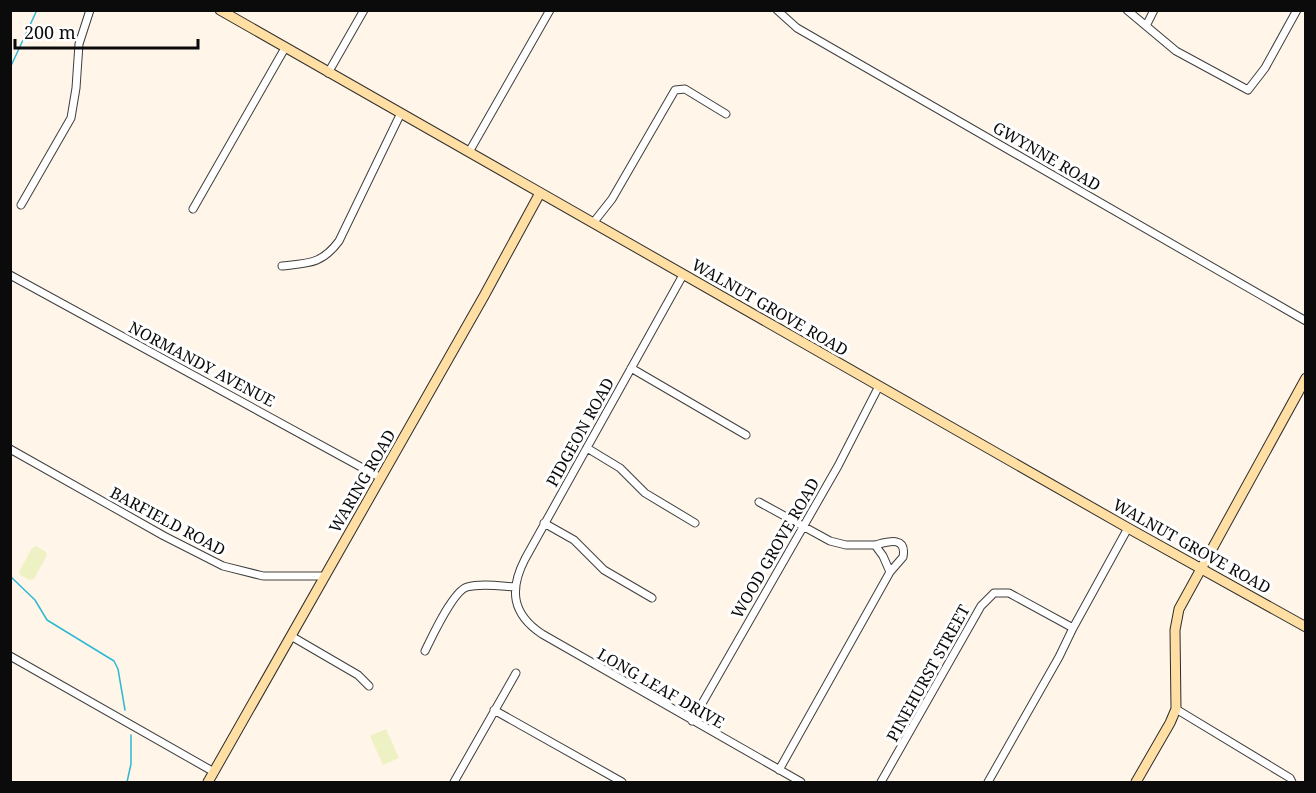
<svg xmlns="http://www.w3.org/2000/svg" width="1316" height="793" font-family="'Noto Serif',serif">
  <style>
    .pitch { fill: #edf1c3 }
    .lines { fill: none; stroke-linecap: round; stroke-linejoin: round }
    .stream { stroke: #2eb9d4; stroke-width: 1.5 }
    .minor-casing { stroke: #3e3e3e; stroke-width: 9 }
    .secondary-casing { stroke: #2d2d2d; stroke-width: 11 }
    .minor { stroke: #fff; stroke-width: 7 }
    .secondary { stroke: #ffdfa4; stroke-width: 9 }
    .labels { text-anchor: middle; stroke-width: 6; stroke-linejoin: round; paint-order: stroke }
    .street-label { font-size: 16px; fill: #0b0b0b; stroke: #fff }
  </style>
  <rect width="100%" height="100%" fill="#fff5e9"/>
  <!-- pitch -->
  <path class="pitch" d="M36 546 46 552 47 555 34 579 30 580 20 575 19 572 32 548Z
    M386 729 399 758 383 765 370 736Z"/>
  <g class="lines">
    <!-- stream -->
    <path class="stream" d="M10 68 37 10
      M10 576 35 600 47 620 114 661 118 669 125 710
      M127 782 131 764V735"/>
    <defs>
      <path id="minor" d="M777 10 797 28 1306 321
        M1127 10 1176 51 1248 90 1265 68 1297 10
        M1146 26 1154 10
        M328 73 364 10
        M469 152 550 10
        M21 205 71 118 76 88 79 44 90 10
        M193 209 285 48
        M593 223 612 199 675 90 685 89 726 114
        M282 266C309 263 322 264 339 241L400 115
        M10 275 381 478
        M683 275 525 559C509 590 512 614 542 634L801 782
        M631 368 746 435
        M587 448 620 468 645 493 695 523
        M10 449 164 536 223 566 263 576H324
        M759 502 830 541 846 545H875L883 556 890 572 779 770
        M544 523 574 540 604 570 652 598
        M875 545C887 542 907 535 903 557L890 572
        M291 636 358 675 369 686
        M425 651C432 637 453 591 467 587 481 583 500 586 515 587
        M10 656 214 772
        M1176 709 1290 778 1292 782
        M494 710 622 782
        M692 721 838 466 879 386
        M454 782 516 673
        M881 782 981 606 994 593H1009L1073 628
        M988 782 1059 657 1073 628 1128 528"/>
      <path id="secondary" d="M220 10 1128 528 1306 627
        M208 782 484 296 540 193
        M1136 782 1170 723 1176 709 1175 630 1179 609 1306 378"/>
    </defs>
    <!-- minor casing -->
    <use href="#minor" class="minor-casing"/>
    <!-- secondary casing -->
    <use href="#secondary" class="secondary-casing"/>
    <!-- minor -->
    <use href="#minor" class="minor"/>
    <!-- secondary -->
    <use href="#secondary" class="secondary"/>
  </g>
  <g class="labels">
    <!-- street labels -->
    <g class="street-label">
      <text transform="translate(1047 156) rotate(30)" y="6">GWYNNE ROAD</text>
      <text transform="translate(770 307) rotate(30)" y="6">WALNUT GROVE ROAD</text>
      <text transform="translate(202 364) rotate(28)" y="6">NORMANDY AVENUE</text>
      <text transform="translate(580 432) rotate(-61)" y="6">PIDGEON ROAD</text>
      <text transform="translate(362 481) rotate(-60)" y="6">WARING ROAD</text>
      <text transform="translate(168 521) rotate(28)" y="6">BARFIELD ROAD</text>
      <text transform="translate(1192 546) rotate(29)" y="6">WALNUT GROVE ROAD</text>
      <text transform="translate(775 548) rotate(-60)" y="6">WOOD GROVE ROAD</text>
      <text transform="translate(928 673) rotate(-61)" y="6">PINEHURST STREET</text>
      <text transform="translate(661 688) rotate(30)" y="6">LONG LEAF DRIVE</text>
    </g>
  </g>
  <!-- border -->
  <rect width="1316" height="793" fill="none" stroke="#0b0b0b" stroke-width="24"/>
  <!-- scale -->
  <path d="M15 39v9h183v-9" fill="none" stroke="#0b0b0b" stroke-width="3"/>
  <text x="24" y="39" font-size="18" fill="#0b0b0b" stroke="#ffffff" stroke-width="4.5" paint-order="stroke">200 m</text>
</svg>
